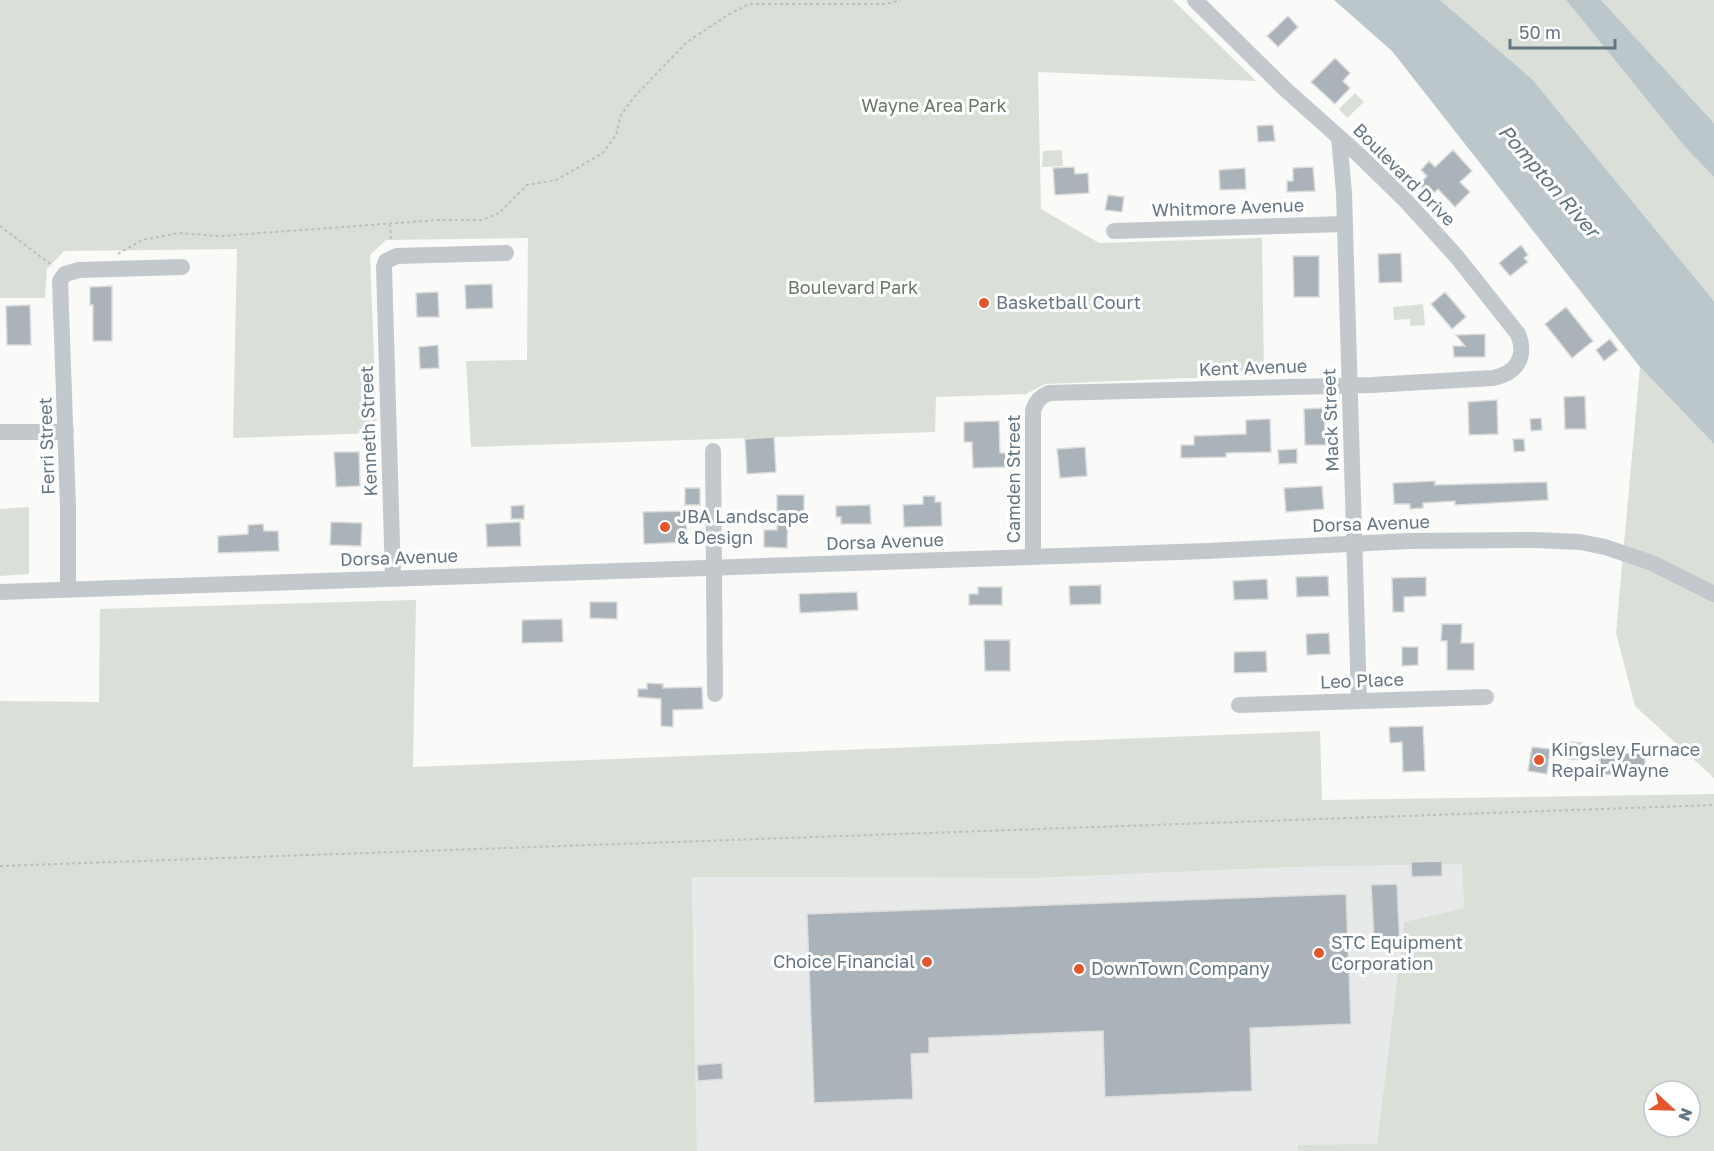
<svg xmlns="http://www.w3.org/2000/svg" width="1714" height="1151" font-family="'Golos Text',sans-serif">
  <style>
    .built { fill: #e8e9e9 }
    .green { fill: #dadfd7; fill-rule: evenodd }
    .water { fill: #bbc7cb }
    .building { fill: #aab3b9; stroke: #dcdcda; stroke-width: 1.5 }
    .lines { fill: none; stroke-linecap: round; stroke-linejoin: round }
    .path { stroke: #bbbfc2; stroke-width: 2; stroke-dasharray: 3 3; stroke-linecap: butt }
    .street { stroke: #c3c8cc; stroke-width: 16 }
    .poi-dot { fill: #e4572e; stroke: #fff; stroke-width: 2 }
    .labels { text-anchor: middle; stroke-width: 6; stroke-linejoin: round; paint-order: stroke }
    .park-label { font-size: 18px; fill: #687a64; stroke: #fff }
    .street-label { font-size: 18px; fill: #657683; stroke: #fff }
    .poi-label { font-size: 18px; fill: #657683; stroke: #fff; text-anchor: start }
    .water-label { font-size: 20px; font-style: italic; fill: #60757c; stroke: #fff }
  </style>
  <rect width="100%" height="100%" fill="#fafaf8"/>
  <!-- built -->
  <path class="built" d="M1462 864 1464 908 1404 922 1377 1145H1298V1151H697L692 877 1035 878 1294 867Z"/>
  <!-- green -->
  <path class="green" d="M0 0H1173L1256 81 1038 72 1041 209 1099 243 1262 238 1264 375 1045 384 1026 394 936 397 935 432 471 447 466 361 527 360 528 238 386 240 370 255 377 433 233 438 237 249 64 251 47 269 45 298H0Z
    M1440 0H1566L1685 147 1714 177V301L1532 79Z
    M1601 0H1714V123Z
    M1355 93 1364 102 1347 118 1339 109Z
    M1062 150 1063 166 1042 167 1043 151Z
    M1423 304 1425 325 1410 326V319L1394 320 1393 307Z
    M1640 367 1714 444V778L1635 706 1616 633Z
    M29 507V574L0 576V509Z
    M416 600 413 767 1320 731 1322 800 1714 794V1151H1298V1145L1377 1144 1404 922 1464 908 1462 864 1294 867 1035 878 692 877 697 1151H0V701L99 702 100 609ZM1654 1091H1690V1127H1654Z"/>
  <!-- water -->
  <path class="water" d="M1334 0H1440L1532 79 1714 301V444L1640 367 1392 51Z
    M1566 0H1601L1714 123V177L1685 147Z"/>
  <!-- building -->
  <path class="building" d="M1288 16 1298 27 1278 47 1267 36Z
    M1335 58 1350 73 1343 81 1350 88 1335 104 1311 82Z
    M1273 125 1275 141 1258 142 1257 126Z
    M1453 150 1472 171 1460 182 1470 192 1455 207 1438 189 1431 196 1419 185 1427 176 1421 170 1429 161 1435 167Z
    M1074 167 1075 174 1088 173 1089 193 1055 195 1053 168Z
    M1313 167 1315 191 1287 192V181H1293V168Z
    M1245 168 1246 189 1220 190 1219 170Z
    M1108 195 1124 197 1122 212 1105 210Z
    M1521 245 1528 255 1524 258 1528 262 1510 276 1499 263Z
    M1401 253 1402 282 1379 283 1378 254Z
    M1293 256H1319V297H1294Z
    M492 284 493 308 466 309 465 285Z
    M112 286V341H93V305H90V287Z
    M438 292 439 317H417L416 293Z
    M1445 292 1466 317 1452 329 1431 304Z
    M30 305 31 345H7L6 306Z
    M1566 307 1593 341 1572 358 1545 324Z
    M1485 334V357H1454L1453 346H1465L1456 335Z
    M1610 339 1618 350 1604 361 1596 350Z
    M438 345 439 368 420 369 419 347Z
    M1585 396 1586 429H1565L1564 397Z
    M1497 400 1498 434 1469 435 1468 402Z
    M1324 408 1326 445H1305L1304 409Z
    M1541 418 1542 430 1531 431 1530 419Z
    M1270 419 1271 452 1226 453V457L1181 458V445H1194V436L1246 434V420Z
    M999 421 1000 453H1006V467L973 468 972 442H964V422Z
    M774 437 776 472 747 474 745 439Z
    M1513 439H1524L1525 451 1514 452Z
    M1085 447 1087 476 1060 478 1057 449Z
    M1297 449V463L1279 464 1278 450Z
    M334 452H359L360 486 336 487Z
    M1435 481V485L1547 482 1548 500 1455 505V501L1423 503V508L1410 509V504H1394L1393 483Z
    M1322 486 1324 509 1286 512 1284 488Z
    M685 488H700V505H685Z
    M777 495H804V516H788L787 548 764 547V530H777Z
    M923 496H935V502H941L942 526 904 527 903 505 923 504Z
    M524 505V519H511V506Z
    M870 505 871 524H841V517H836V506Z
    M686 511 687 542 644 544 643 512Z
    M331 522 362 523 361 546 330 545Z
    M520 522 521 546 487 547 486 524Z
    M263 524 264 531H278L279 551 218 553V536L248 534V525Z
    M1328 576 1329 596 1297 597 1296 577Z
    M1426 577V596L1404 597V612H1393L1392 578Z
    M1267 579 1268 599 1234 600 1233 581Z
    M1101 585V604L1070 605 1069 586Z
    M978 587H1002V605H969V594H978Z
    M857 592 858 610 800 613 799 594Z
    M590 602H617V619L590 618Z
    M562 619 563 642 522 643V620Z
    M1442 624H1462L1461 643H1474V670H1447V641H1441Z
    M1329 633 1330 654 1307 655 1306 634Z
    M984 640H1010V671H985Z
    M1402 647H1418V665L1402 666Z
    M1266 651 1267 672 1234 673V652Z
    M647 683 663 684V688L702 687 703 709 673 710V727L661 726V699L638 697V689H647Z
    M1423 726 1425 771 1403 772 1402 742 1390 743 1389 727Z
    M1571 742 1583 743 1581 760 1569 759Z
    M1532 747 1550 749 1547 774 1528 771Z
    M1645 753V773L1600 775V754Z
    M1442 861V876L1412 877 1411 862Z
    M1397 884 1400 949H1371L1372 938H1374L1371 885Z
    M1346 894 1351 1024 1250 1028 1252 1091 1105 1097 1103 1031 929 1038V1053L911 1054 913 1099 814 1103 807 914Z
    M722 1063 723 1079 698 1081 697 1065Z"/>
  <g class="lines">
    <!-- path -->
    <path class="path" d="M390 224 391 242
      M0 226 53 266
      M118 254 142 240 179 233 220 236 438 220H482L499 213 527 185 556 180 603 153 616 135 621 115 634 97 687 42 726 16 749 4H886L901 0
      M0 866 1714 805"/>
    <!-- street -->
    <path class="street" d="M1339 137 1344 193 1359 701
      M1114 231 1344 224
      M0 432H66
      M713 451 715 694
      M1033 556V411C1036 401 1040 397 1049 393L1372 385 1493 378C1517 373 1527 357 1518 334L1457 257 1407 202 1359 155 1285 89 1195 0
      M393 578 384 267 386 261 397 256 506 253
      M68 589V507L60 281 65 274 79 270 182 267
      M0 592 1207 551 1409 541 1535 540 1580 542 1605 547 1652 563 1714 594
      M1239 705 1486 697"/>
  </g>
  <!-- markers -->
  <g class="poi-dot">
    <circle cx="984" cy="303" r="6"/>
    <circle cx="665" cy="527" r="6"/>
    <circle cx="1539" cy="760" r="6"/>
    <circle cx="1319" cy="953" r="6"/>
    <circle cx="927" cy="962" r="6"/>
    <circle cx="1079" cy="969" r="6"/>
  </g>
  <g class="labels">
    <!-- park labels -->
    <g class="park-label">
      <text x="934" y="112">Wayne Area Park</text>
      <text x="853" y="294">Boulevard Park</text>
    </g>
    <!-- street labels -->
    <g class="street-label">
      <text transform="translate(1404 175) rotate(45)" y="6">Boulevard Drive</text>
      <text transform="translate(1228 208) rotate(-2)" y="6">Whitmore Avenue</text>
      <text transform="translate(1253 368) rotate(-2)" y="6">Kent Avenue</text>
      <text transform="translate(1331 420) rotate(-92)" y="6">Mack Street</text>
      <text transform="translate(369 431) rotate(-92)" y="6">Kenneth Street</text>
      <text transform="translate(47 446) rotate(-92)" y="6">Ferri Street</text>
      <text transform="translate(1014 479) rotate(-90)" y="6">Camden Street</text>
      <text transform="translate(1371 524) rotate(-2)" y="6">Dorsa Avenue</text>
      <text transform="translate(885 542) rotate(-2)" y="6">Dorsa Avenue</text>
      <text transform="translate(399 558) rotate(-2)" y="6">Dorsa Avenue</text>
      <text transform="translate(1362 681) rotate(-2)" y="6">Leo Place</text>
    </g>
    <!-- poi labels -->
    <g class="poi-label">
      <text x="996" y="309">Basketball Court</text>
      <text x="677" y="523">JBA Landscape<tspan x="677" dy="21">&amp; Design</tspan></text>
      <text x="1551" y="756">Kingsley Furnace<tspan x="1551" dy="21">Repair Wayne</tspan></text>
      <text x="1331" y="949">STC Equipment<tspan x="1331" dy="21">Corporation</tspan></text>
      <text x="915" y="968" text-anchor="end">Choice Financial</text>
      <text x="1091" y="975">DownTown Company</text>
    </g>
    <!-- water labels -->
    <g class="water-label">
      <text transform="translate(1549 181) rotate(49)" y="7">Pompton River</text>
    </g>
  </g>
  <!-- north arrow -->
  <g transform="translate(1672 1109) rotate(112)"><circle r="28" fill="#ffffff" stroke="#c1c8cd" stroke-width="1.5"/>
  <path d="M0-4.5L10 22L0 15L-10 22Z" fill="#e4572e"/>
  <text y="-9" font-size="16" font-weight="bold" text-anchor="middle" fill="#657683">N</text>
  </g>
  <!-- scale -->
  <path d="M1510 39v9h105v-9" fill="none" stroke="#657683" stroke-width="3"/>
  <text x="1519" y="39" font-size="18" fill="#657683" stroke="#ffffff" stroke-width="4.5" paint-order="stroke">50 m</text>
</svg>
